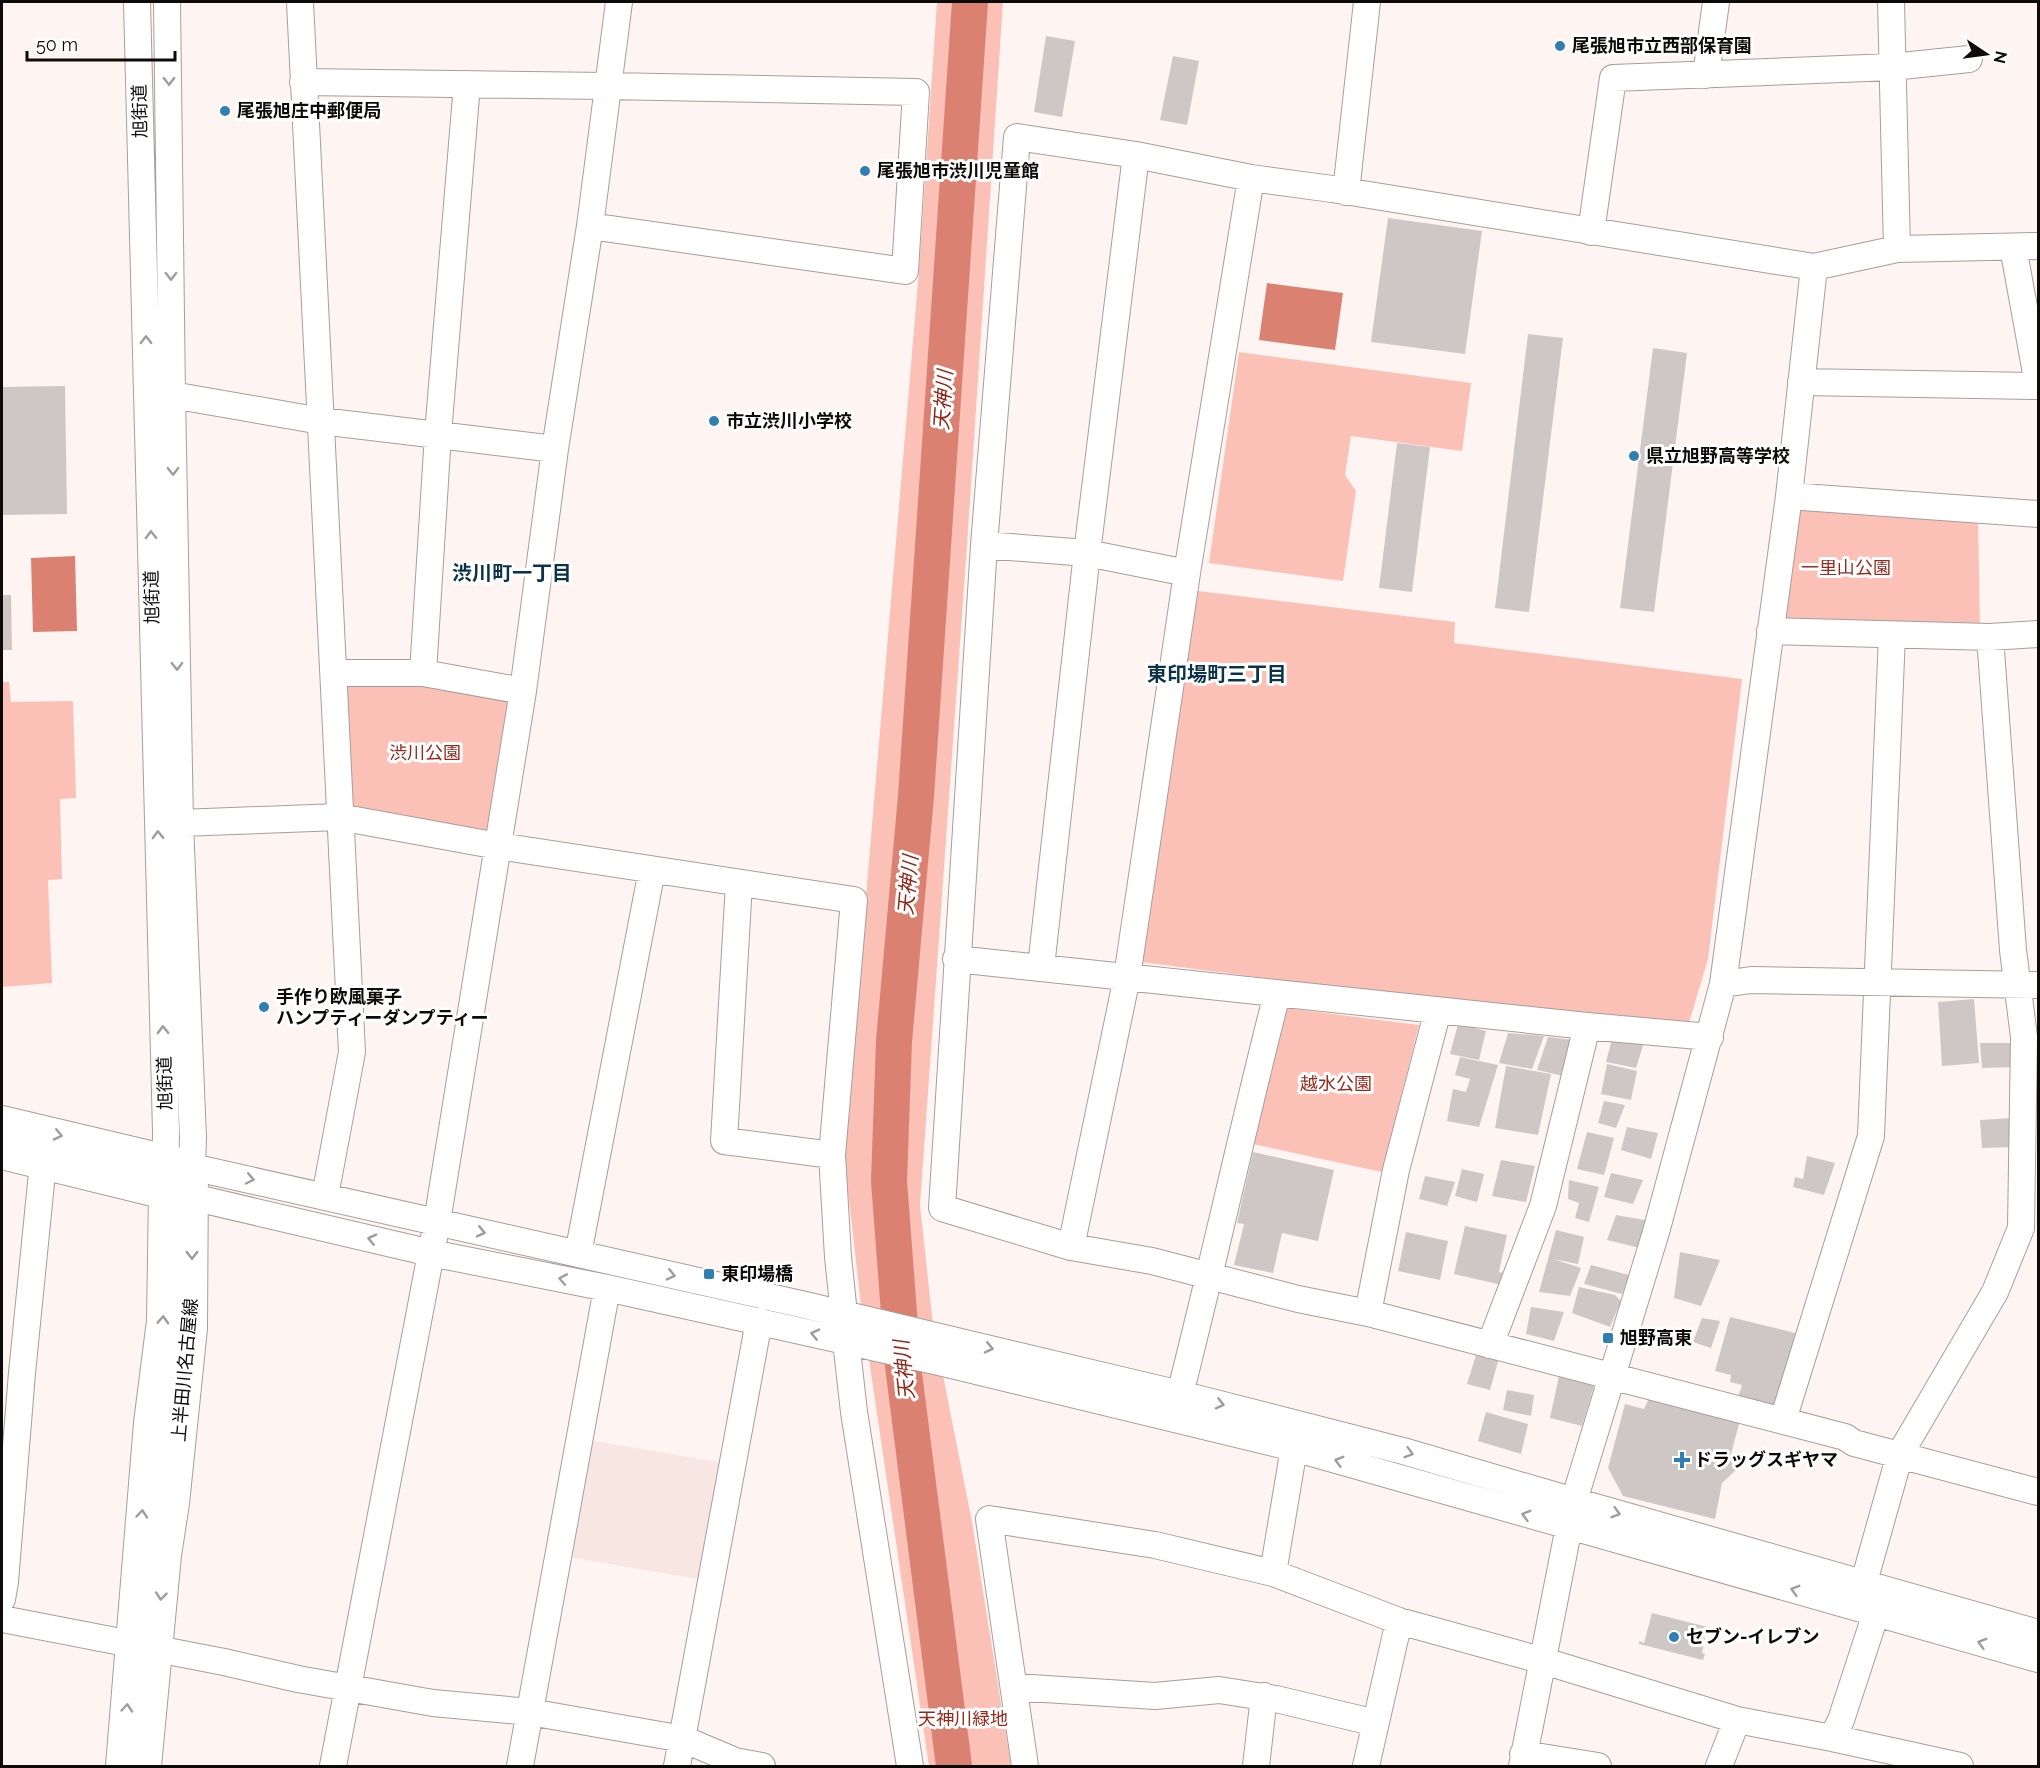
<svg xmlns="http://www.w3.org/2000/svg" width="2040" height="1768" font-family="Raleway,'Noto Sans JP',sans-serif">
  <style>
    .built { fill: #f8e6e3 }
    .green { fill: #fbc1b6 }
    .water { fill: #da8171 }
    .lines { fill: none; stroke-linecap: round; stroke-linejoin: round }
    .river { stroke: #da8171; stroke-width: 36 }
    .building { fill: #cfc7c5 }
    .minor-casing { stroke: #a69e9c; stroke-width: 28 }
    .major-casing { stroke: #a69e9c; stroke-width: 34 }
    .minor { stroke: #fff; stroke-width: 26 }
    .major { stroke: #fff; stroke-width: 32 }
    .oneway { stroke: #9e9d9d }
    .poi-dot { fill: #317fb1; stroke: #fff; stroke-width: 2 }
    .labels { text-anchor: middle; stroke-width: 6; stroke-linejoin: round; paint-order: stroke }
    .poi-label { font-size: 18px; font-weight: bold; fill: #0d0b0a; stroke: #fff; text-anchor: start }
    .street-label { font-size: 18px; fill: #0d0b0a; stroke: #fff }
    .park-label { font-size: 18px; fill: #932a1c; stroke: #fff }
    .water-label { font-size: 20px; font-style: italic; fill: #8e2517; stroke: #fff }
    .neighbourhood-label { font-size: 20px; font-weight: bold; fill: #0b3249; stroke: #fff }
  </style>
  <rect width="100%" height="100%" fill="#fef5f3"/>
  <!-- built -->
  <path class="built" d="M589 1440 724 1463 704 1580 569 1557Z"/>
  <!-- green -->
  <path class="green" d="M937 2H1003L967 545 920 1205 933 1325 972 1522 1011 1766H929L861 1305 844 1156 919 270Z
    M1239 352 1471 383 1462 451 1351 436 1345 475 1356 491 1343 581 1209 563Z
    M1794 507 1978 521 1980 627 1779 625Z
    M1198 591 1455 622 1454 643 1742 679 1708 959 1686 1033 1141 962Z
    M2 682H9L11 702 73 701 76 798 60 799 62 879 48 880 52 983 2 987Z
    M345 682H422L512 700 492 832 347 811Z
    M1286 1008 1419 1025 1382 1172 1253 1144Z"/>
  <!-- water -->
  <path class="water" d="M1267 283 1343 293 1335 350 1259 340Z
    M75 556 77 631 33 632 31 558Z"/>
  <g class="lines">
    <!-- river -->
    <path class="river" d="M954 1766 903 1366 889 1181 894 1041 916 796 970 2"/>
  </g>
  <!-- building -->
  <path class="building" d="M1046 36 1075 41 1062 117 1034 112Z
    M1173 56 1199 61 1187 125 1160 120Z
    M1388 218 1482 231 1465 354 1371 342Z
    M1528 334 1563 338 1529 612 1495 608Z
    M1653 348 1687 353 1654 612 1620 608Z
    M65 386 67 514 2 515V387Z
    M1397 443 1430 447 1412 592 1379 588Z
    M2 595H11L12 650H2Z
    M1974 999 1979 1063 1942 1066 1938 1002Z
    M1458 1024 1486 1031 1479 1060 1450 1054Z
    M1508 1033 1544 1036 1532 1069 1499 1063Z
    M1647 1033 1636 1068 1606 1062 1612 1039Z
    M1548 1037 1581 1041 1572 1078 1537 1070Z
    M1980 1043H2015L2016 1067 1982 1068Z
    M1460 1057 1498 1065 1479 1127 1447 1121 1453 1089 1466 1092 1470 1079 1455 1075Z
    M1607 1064 1637 1071 1631 1100 1601 1094Z
    M1506 1066 1551 1074 1538 1135 1495 1128Z
    M1604 1101 1625 1105 1616 1128 1598 1123Z
    M2012 1118 2015 1147 1982 1148 1980 1120Z
    M1627 1127 1658 1133 1651 1159 1621 1150Z
    M1587 1132 1614 1138 1604 1175 1577 1169Z
    M1253 1152 1334 1170 1318 1241 1282 1233 1273 1273 1234 1265 1244 1224 1237 1223Z
    M1807 1156 1835 1163 1824 1195 1793 1187 1795 1177 1803 1179Z
    M1501 1160 1535 1166 1526 1202 1492 1196Z
    M1462 1169 1484 1174 1477 1202 1455 1196Z
    M1611 1173 1643 1180 1633 1204 1604 1197Z
    M1425 1176 1455 1182 1447 1206 1419 1199Z
    M1569 1180 1599 1187 1589 1222 1575 1218 1579 1203 1568 1199Z
    M1616 1215 1650 1221 1644 1249 1607 1240Z
    M1465 1226 1507 1235 1499 1272 1504 1273 1502 1285 1454 1274Z
    M1556 1230 1584 1237 1578 1264 1553 1259 1581 1268 1570 1296 1539 1292Z
    M1406 1232 1448 1241 1440 1280 1398 1271Z
    M1680 1252 1720 1260 1701 1306 1674 1298Z
    M1591 1265 1629 1275 1622 1294 1584 1284Z
    M1579 1287 1615 1295 1621 1301 1610 1327 1572 1313Z
    M1531 1307 1564 1312 1554 1341 1526 1334Z
    M1730 1317 1803 1335 1777 1408 1738 1397 1742 1385 1730 1382 1731 1375 1715 1371Z
    M1702 1318 1720 1321 1711 1348 1693 1342Z
    M1477 1352 1499 1358 1490 1390 1467 1384Z
    M1560 1371 1596 1380 1582 1426 1550 1418Z
    M1507 1390 1534 1395 1531 1416 1503 1410Z
    M1653 1390 1742 1413 1730 1458 1736 1470 1722 1483 1715 1519 1623 1496 1608 1468 1625 1404 1644 1409Z
    M1486 1412 1528 1424 1521 1454 1478 1441Z
    M1652 1613 1708 1627 1706 1633 1700 1631 1699 1636 1705 1638 1702 1653 1705 1654 1703 1660 1639 1644V1641L1644 1643Z"/>
  <g class="lines">
    <defs>
      <path id="minor" d="M137 2 166 1132 165 1193 192 1197 431 1253 607 1288 935 1361 1294 1448 2038 1659
        M167 2 172 395 180 823 193 1138 192 1167 805 1305 1180 1394 1403 1451 1574 1501 2038 1633
        M300 2 352 1052 325 1196
        M1891 2 1897 249
        M1706 75 1716 2
        M303 82 607 86 916 92 905 271 590 226
        M1346 192 1367 2
        M1591 232 1613 78 1892 67 1969 59
        M2038 246 1897 249 1814 267 1332 189 1251 178 1136 155 1017 137 984 545 942 1208 1071 1247 1152 1261 1298 1299 1368 1313 1845 1437 1854 1443 2038 1492
        M2013 247 2038 384
        M1801 382 2038 386
        M172 395 321 421 555 449
        M1789 496 2038 514
        M984 545 1087 553 1187 573
        M1770 631 1990 637 2038 634
        M334 673H423L523 691
        M423 673 438 434 467 84
        M180 823 339 817 498 846 854 900 832 1155 838 1257 844 1314
        M739 883 724 1141 832 1155
        M956 959 1587 1026 1710 1037
        M1041 967 1087 553 1136 155
        M1723 984 1751 980 2038 985
        M1071 1247 1127 977 1187 573 1251 178
        M578 1254 652 870
        M1368 1313 1396 1170 1438 1010
        M846 1341 854 1412 910 1766
        M1490 1345 1543 1206 1587 1026
        M1180 1394C1214 1261 1243 1126 1277 994
        M1783 1420 1871 1136 1892 635
        M1273 1573 1294 1448
        M1864 1582 1900 1454 1995 1292 2021 1228 2024 1037 2013 950 1990 637
        M2 1599 5 1582 22 1373 43 1163
        M2 1619 224 1662 298 1679 433 1703 530 1712 683 1739 735 1761 762 1766
        M1014 1687 1155 1696 1219 1690 1276 1699 1376 1723
        M1832 1738 1841 1720 1876 1613
        M1523 1754 1598 1766
        M333 1766 437 1222 523 691 555 449 590 226 619 2
        M520 1766 607 1288
        M677 1766 759 1321
        M1025 1766 989 1519 1155 1545 1273 1573 1399 1621 1544 1661 1737 1720 1832 1738 1960 1766
        M1256 1766 1264 1696
        M1366 1766 1399 1621
        M1522 1766 1574 1501 1656 1232 1723 984 1789 496 1814 267
        M1719 1766 1737 1720"/>
      <path id="major" d="M2 1122 192 1167 191 1328 173 1503 165 1555 145 1766
        M2 1153 165 1193 163 1321 150 1423 122 1766"/>
    </defs>
    <!-- minor casing -->
    <use href="#minor" class="minor-casing"/>
    <!-- major casing -->
    <use href="#major" class="major-casing"/>
    <!-- minor -->
    <use href="#minor" class="minor"/>
    <!-- major -->
    <use href="#major" class="major"/>
  </g>
  <!-- one-way arrows -->
  <defs><path id="oneway-chevron" d="M-2-3.5L2.5 0L-2 3.5" fill="none" stroke-width="1.6" stroke-linecap="round" stroke-linejoin="round" transform="scale(1.5)"/></defs>
  <g class="oneway">
    <use href="#oneway-chevron" transform="translate(169 81) rotate(89)"/>
    <use href="#oneway-chevron" transform="translate(171 276) rotate(90)"/>
    <use href="#oneway-chevron" transform="translate(146 340) rotate(-91)"/>
    <use href="#oneway-chevron" transform="translate(173 471) rotate(89)"/>
    <use href="#oneway-chevron" transform="translate(151 535) rotate(-91)"/>
    <use href="#oneway-chevron" transform="translate(177 666) rotate(89)"/>
    <use href="#oneway-chevron" transform="translate(158 835) rotate(-91)"/>
    <use href="#oneway-chevron" transform="translate(163 1030) rotate(-91)"/>
    <use href="#oneway-chevron" transform="translate(58 1135) rotate(13)"/>
    <use href="#oneway-chevron" transform="translate(250 1179) rotate(12)"/>
    <use href="#oneway-chevron" transform="translate(481 1232) rotate(13)"/>
    <use href="#oneway-chevron" transform="translate(372 1239) rotate(-167)"/>
    <use href="#oneway-chevron" transform="translate(192 1255) rotate(90)"/>
    <use href="#oneway-chevron" transform="translate(671 1275) rotate(13)"/>
    <use href="#oneway-chevron" transform="translate(563 1279) rotate(-169)"/>
    <use href="#oneway-chevron" transform="translate(163 1320) rotate(-87)"/>
    <use href="#oneway-chevron" transform="translate(815 1334) rotate(-167)"/>
    <use href="#oneway-chevron" transform="translate(989 1348) rotate(13)"/>
    <use href="#oneway-chevron" transform="translate(1220 1404) rotate(14)"/>
    <use href="#oneway-chevron" transform="translate(1409 1453) rotate(16)"/>
    <use href="#oneway-chevron" transform="translate(1339 1461) rotate(-164)"/>
    <use href="#oneway-chevron" transform="translate(1616 1513) rotate(16)"/>
    <use href="#oneway-chevron" transform="translate(142 1514) rotate(-85)"/>
    <use href="#oneway-chevron" transform="translate(1526 1515) rotate(-164)"/>
    <use href="#oneway-chevron" transform="translate(1795 1590) rotate(-164)"/>
    <use href="#oneway-chevron" transform="translate(161 1596) rotate(96)"/>
    <use href="#oneway-chevron" transform="translate(1982 1643) rotate(-164)"/>
    <use href="#oneway-chevron" transform="translate(127 1708) rotate(-85)"/>
  </g>
  <!-- markers -->
  <g class="poi-dot">
    <circle cx="1560" cy="46" r="6"/>
    <circle cx="225" cy="111" r="6"/>
    <circle cx="865" cy="171" r="6"/>
    <circle cx="714" cy="421" r="6"/>
    <circle cx="1634" cy="456" r="6"/>
    <circle cx="264" cy="1007" r="6"/>
    <rect x="703" y="1268" width="12" height="12" rx="3"/>
    <rect x="1602" y="1332" width="12" height="12" rx="3"/>
    <path d="M1679 1451h6v6h6v6h-6v6h-6v-6h-6v-6h6z"/>
    <circle cx="1674" cy="1637" r="6"/>
  </g>
  <g class="labels">
    <!-- poi labels -->
    <g class="poi-label">
      <text x="1572" y="52">尾張旭市立西部保育園</text>
      <text x="237" y="117">尾張旭庄中郵便局</text>
      <text x="877" y="177">尾張旭市渋川児童館</text>
      <text x="726" y="427">市立渋川小学校</text>
      <text x="1646" y="462">県立旭野高等学校</text>
      <text x="276" y="1003">手作り欧風菓子<tspan x="276" dy="21">ハンプティーダンプティー</tspan></text>
      <text x="721" y="1280">東印場橋</text>
      <text x="1620" y="1344">旭野高東</text>
      <text x="1694" y="1466">ドラッグスギヤマ</text>
      <text x="1686" y="1643">セブン-イレブン</text>
    </g>
    <!-- street labels -->
    <g class="street-label">
      <text transform="translate(140 111) rotate(-91)" y="6">旭街道</text>
      <text transform="translate(152 597) rotate(-91)" y="6">旭街道</text>
      <text transform="translate(165 1083) rotate(-91)" y="6">旭街道</text>
      <text transform="translate(185 1370) rotate(-85)" y="6">上半田川名古屋線</text>
    </g>
    <!-- park labels -->
    <g class="park-label">
      <text x="1846" y="574">一里山公園</text>
      <text x="425" y="759">渋川公園</text>
      <text x="1336" y="1090">越水公園</text>
      <text x="963" y="1725">天神川緑地</text>
    </g>
    <!-- water labels -->
    <g class="water-label">
      <text transform="translate(943 400) rotate(-86)" y="7">天神川</text>
      <text transform="translate(908 885) rotate(-85)" y="7">天神川</text>
      <text transform="translate(904 1370) rotate(-96)" y="7">天神川</text>
    </g>
    <!-- neighbourhood labels -->
    <g class="neighbourhood-label">
      <text x="512" y="580">渋川町一丁目</text>
      <text x="1217" y="681">東印場町三丁目</text>
    </g>
  </g>
  <!-- border -->
  <rect width="2040" height="1768" fill="none" stroke="#0d0b0a" stroke-width="6"/>
  <!-- north arrow -->
  <g transform="translate(1986 54) rotate(103)" stroke="#ffffff" stroke-width="4.5" paint-order="stroke">
  <path d="M0-4.5L10 22L0 15L-10 22Z" fill="#0d0b0a"/>
  <text y="-9" font-size="16" font-weight="bold" text-anchor="middle" fill="#0d0b0a">N</text>
  </g>
  <!-- scale -->
  <path d="M27 51v9h148v-9" fill="none" stroke="#0d0b0a" stroke-width="3"/>
  <text x="36" y="51" font-size="18" fill="#0d0b0a" stroke="#ffffff" stroke-width="4.5" paint-order="stroke">50 m</text>
</svg>
